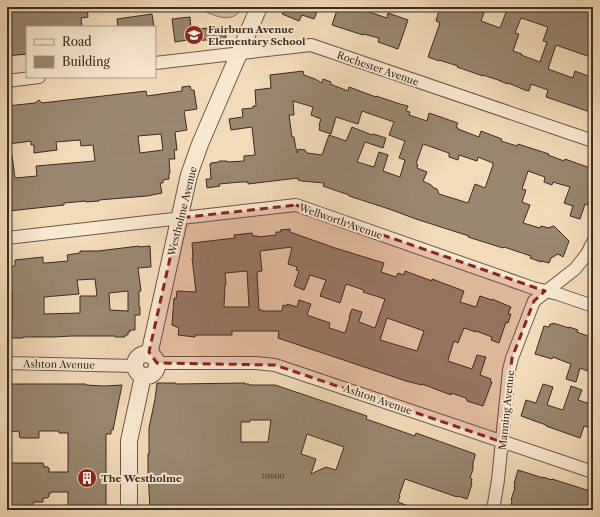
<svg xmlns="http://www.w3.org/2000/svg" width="600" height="517" font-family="'Libre Caslon Text',serif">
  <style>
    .grass { fill: #d2bd9f; stroke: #847562 }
    .building { fill: #988771; stroke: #372d25; fill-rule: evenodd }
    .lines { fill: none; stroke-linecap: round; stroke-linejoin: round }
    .minor-casing { stroke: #66584a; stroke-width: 14 }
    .tertiary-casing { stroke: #66584a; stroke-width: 18 }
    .minor { stroke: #f7e8d1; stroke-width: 12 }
    .tertiary { stroke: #f7e8d1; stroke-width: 16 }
    .marked { fill: #8f2418; fill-opacity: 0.2; stroke: #8f2418; stroke-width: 3; stroke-dasharray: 8 5; stroke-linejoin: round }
    .labels { text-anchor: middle; stroke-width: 4; stroke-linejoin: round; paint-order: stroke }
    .number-label { font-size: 8px; fill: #4f4438 }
    .poi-label { font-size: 10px; font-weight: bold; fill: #372d25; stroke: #f7e8d1; text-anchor: start }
    .street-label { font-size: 10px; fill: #372d25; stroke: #f7e8d1 }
  </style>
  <rect width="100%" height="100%" fill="#f2dbb8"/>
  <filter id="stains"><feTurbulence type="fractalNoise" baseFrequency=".005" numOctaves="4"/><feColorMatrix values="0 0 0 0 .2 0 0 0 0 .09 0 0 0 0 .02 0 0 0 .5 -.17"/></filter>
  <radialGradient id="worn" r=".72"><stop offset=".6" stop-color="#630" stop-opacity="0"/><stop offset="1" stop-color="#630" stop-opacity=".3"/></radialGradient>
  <!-- grass -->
  <path class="grass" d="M196 7C201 7 206 6 210 7 220 8 225 17 235 7H243C232 27 211 14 196 7Z"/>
  <!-- building -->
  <path class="building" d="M7 7H87L88 17 81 18 82 27H27V54L7 56V38H11Z
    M283 7H319L314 19 302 15 299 21 282 14 285 9H283Z
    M338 7H354L387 18 388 13 408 20 398 49 378 42 379 38 363 34V35L332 25Z
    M440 7H486L481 21 500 28 508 7H593V58L556 45 548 69 573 78 575 71 593 78V113L546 97 548 90 531 84 529 91 525 90 508 83V84L500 81H501L483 75V76L457 67 458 66 439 60V61L428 57 440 23 436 21ZM521 18 548 27 543 41 547 42 540 62 521 55 522 54 513 51 519 34 515 33Z
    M152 14 154 27H118L117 19Z
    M190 17 191 30 225 26 226 38 195 41 194 39 175 42 172 19Z
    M303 71 304 75 315 79 322 83 323 79 331 82 330 84 348 91 349 87 376 97V96L400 104 408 106 406 111 410 112 409 115 427 121 429 113 458 123 456 127 458 128V129L479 137 481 131 502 139 501 141 517 146 518 144 549 154 548 155 564 161 565 159 593 169V198L590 197 587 205 585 204 580 219 570 216 573 206 564 203 570 187 553 182 552 185 544 182 545 177 528 171 522 189 526 190 522 202 530 205 523 223 540 228 541 226 549 228 553 226 555 227 569 241 563 257 558 254 551 258 549 263 541 261V262L530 258 531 256 504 247 503 248 468 237 469 236 416 219 389 209 349 196V195L323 186 324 183 302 181 298 180V178L248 184V182H241L219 184 220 186 207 188 206 179H211L210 164H211V163L219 162V161H227L228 162 244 161V156L255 155 252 127 231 130 229 119 243 117 242 109 253 108V106H256L255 90 271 88 270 75ZM293 101 313 107 311 115 321 119 319 125 320 126 319 130 331 134 336 117 358 124 362 111 394 122 389 135 405 141 399 158 405 160 400 177 383 171 388 155 379 152 374 167 357 162 365 142 383 148 386 138 373 134 372 135 352 127 346 141 329 135 322 155 307 153 305 150 299 149 297 153V149H296L294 137H292L289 115H294ZM423 144 449 153V157L458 160 459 155 477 161 478 157 493 163V165L485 188 475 184 468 203 439 194 437 189 434 188 431 185 423 181 427 172 417 168 418 165 416 164Z
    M190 86 191 90H194L197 109 184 111 187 130 175 132 177 150H174L175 159H169L170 173H169V179L163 180V183H160L162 193 147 196 99 200V201L86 202V201L64 203V205L9 211 7 194V155H12L15 178 37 176 36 166 95 161 93 145 81 146 80 140 56 142 57 150 34 153V145H31V141L9 144 8 136H7V106L35 103 39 100 42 103 146 91 147 96 182 91V87ZM161 134 163 150 140 153 138 136Z
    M290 229V232L335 248 384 263 381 272 396 277 398 273 404 275 405 271 432 281V279L464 291 460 302 476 307 480 296 492 300V299L511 307 508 314H511L508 323 506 322 499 343 491 340 492 337 476 331V332L464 328 458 343 454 341 448 360V361L472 369 477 355 486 357 480 375 491 379 490 381 492 382 483 406 467 401 466 398 451 393V395L422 384V385L406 381 278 338 279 331H232V335H195V337L178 335 179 328 172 325 174 298 176 299 177 291 196 292 192 258H193L192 243 235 238 234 235 252 233 253 236H258V237L276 235V232H281L280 230ZM292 247 288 264 297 267 296 270 299 271 294 286 304 290 310 275 326 280 320 296 340 303 346 284 364 290 363 292 385 299 375 328 359 322V321L362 312 352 309 349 317H350L345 333 329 328 330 323 307 315 311 304 299 300 297 307 287 304V306L283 305 282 311H262V310H259L257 272 262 271 260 251ZM247 271 249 307H224L225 285H226L225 273ZM387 318 424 331 417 351 380 340Z
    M139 246V247L150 246 151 267 138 268 141 291H139V307H140V315H135V330H130V332H128V335H125V337H115V336H72L54 337H23V338H7V322H12V292H7V267L15 266V260L43 257V263H46L68 261 67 255 80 253V251H98ZM95 279 97 296H80V313L44 314V297L79 294 77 280ZM128 291V311L110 310 109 293Z
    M553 323 569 328V327L578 330 577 332 593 338V373L580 368 576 382 566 379 571 364 553 357 552 359 535 354 544 326 549 327 550 324H553Z
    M157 383H176V384L245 383V384H249V385H275L367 416 366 419 415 436 416 433 475 454V456L473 463V469L470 478 472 479 471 483H472L471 487 467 499 458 496 457 497 405 479 399 496H400L398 502 416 509V510H150L148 471V454H149V428L155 399ZM250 420H271L268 442H241V422H250ZM307 434 344 447 336 470 326 467 311 474 316 459 301 454Z
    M7 384H86V385L104 386 122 385 113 430H111V434H106V510H68V492H51V493H49V497H48L47 498H43V502H34L31 510H7V463H43V465H44V467H48V468H49V472H68V433H59V431H39V438H20L19 431 7 432Z
    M543 384 553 387 547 405 563 410 571 386 582 390 578 400 593 405V429L584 426 580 438 546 426V425L521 416 526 400 536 403Z
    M518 470 543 478V477L552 480V479L593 492V510H511V508H510L512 501 511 500 515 488H514L515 484H514Z"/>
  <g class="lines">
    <defs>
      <path id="minor" d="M155 63 311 45 593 141
        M7 81 39 77
        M7 238 296 205 533 288 558 294 593 306
        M7 363 135 366
        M157 363H256L275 365 593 472
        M491 510 494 504 498 480 509 370 512 358 534 301 575 269 587 254 593 242"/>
      <path id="tertiary" d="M135 365a11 11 0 1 1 22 0a11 11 0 1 1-22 0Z
        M149 355 189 175 200 144 259 7
        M129 510V441L143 376"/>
    </defs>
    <!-- minor casing -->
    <use href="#minor" class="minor-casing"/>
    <!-- tertiary casing -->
    <use href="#tertiary" class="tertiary-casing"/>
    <!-- minor -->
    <use href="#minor" class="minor"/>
    <!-- tertiary -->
    <use href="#tertiary" class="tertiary"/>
  </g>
  <!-- marked area -->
  <path class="marked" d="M296 205 545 291 534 301 512 358 502 442 275 365 157 363 149 352 179 218Z"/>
  <!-- icons -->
  <defs>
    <symbol id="school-disc" viewBox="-11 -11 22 22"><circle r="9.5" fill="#8f2418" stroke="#f7e8d1"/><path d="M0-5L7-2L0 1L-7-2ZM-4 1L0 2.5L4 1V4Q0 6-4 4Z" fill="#fff"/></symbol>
    <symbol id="building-disc" viewBox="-11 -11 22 22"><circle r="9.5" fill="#8f2418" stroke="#f7e8d1"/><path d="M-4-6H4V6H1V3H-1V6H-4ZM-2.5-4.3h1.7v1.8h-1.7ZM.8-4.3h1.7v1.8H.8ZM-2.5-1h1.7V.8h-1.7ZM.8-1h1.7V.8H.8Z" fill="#fff"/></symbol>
  </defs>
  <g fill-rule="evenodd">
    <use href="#school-disc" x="183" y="24" width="22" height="22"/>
    <use href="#building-disc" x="76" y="467" width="22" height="22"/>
  </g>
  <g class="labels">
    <!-- number labels -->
    <g class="number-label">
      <text x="273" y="479">10600</text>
    </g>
    <!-- poi labels -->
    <g class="poi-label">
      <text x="208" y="33">Fairburn Avenue<tspan x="208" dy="12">Elementary School</tspan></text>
      <text x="101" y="482">The Westholme</text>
    </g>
    <!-- street labels -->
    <g class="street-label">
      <text transform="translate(378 68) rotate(19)" y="4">Rochester Avenue</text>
      <text transform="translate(182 211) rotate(-76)" y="4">Westholme Avenue</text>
      <text transform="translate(341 221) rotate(19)" y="4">Wellworth Avenue</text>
      <text transform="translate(59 364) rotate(1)" y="4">Ashton Avenue</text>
      <text transform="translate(378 399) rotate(19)" y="4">Ashton Avenue</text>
      <text transform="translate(506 410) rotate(-84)" y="4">Manning Avenue</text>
    </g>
  </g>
  <!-- margin -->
  <rect width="600" height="517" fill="none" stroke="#f2dbb8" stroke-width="24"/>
  <rect x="8" y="8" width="584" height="501" fill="none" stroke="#372d25" stroke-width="2"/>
  <rect x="12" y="12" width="576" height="493" fill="none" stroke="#372d25"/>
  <!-- legend -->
  <rect x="26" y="26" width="130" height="52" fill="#f7e8d1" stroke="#aa9d8c"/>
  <rect x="34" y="39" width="20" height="6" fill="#f7e8d1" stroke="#aa9d8c"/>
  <text x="62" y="46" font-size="12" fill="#372d25">Road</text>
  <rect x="34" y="56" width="20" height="12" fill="#988771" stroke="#aa9d8c"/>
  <text x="62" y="66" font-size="12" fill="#372d25">Building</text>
  <rect width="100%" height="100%" filter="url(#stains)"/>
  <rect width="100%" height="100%" fill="url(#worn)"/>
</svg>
